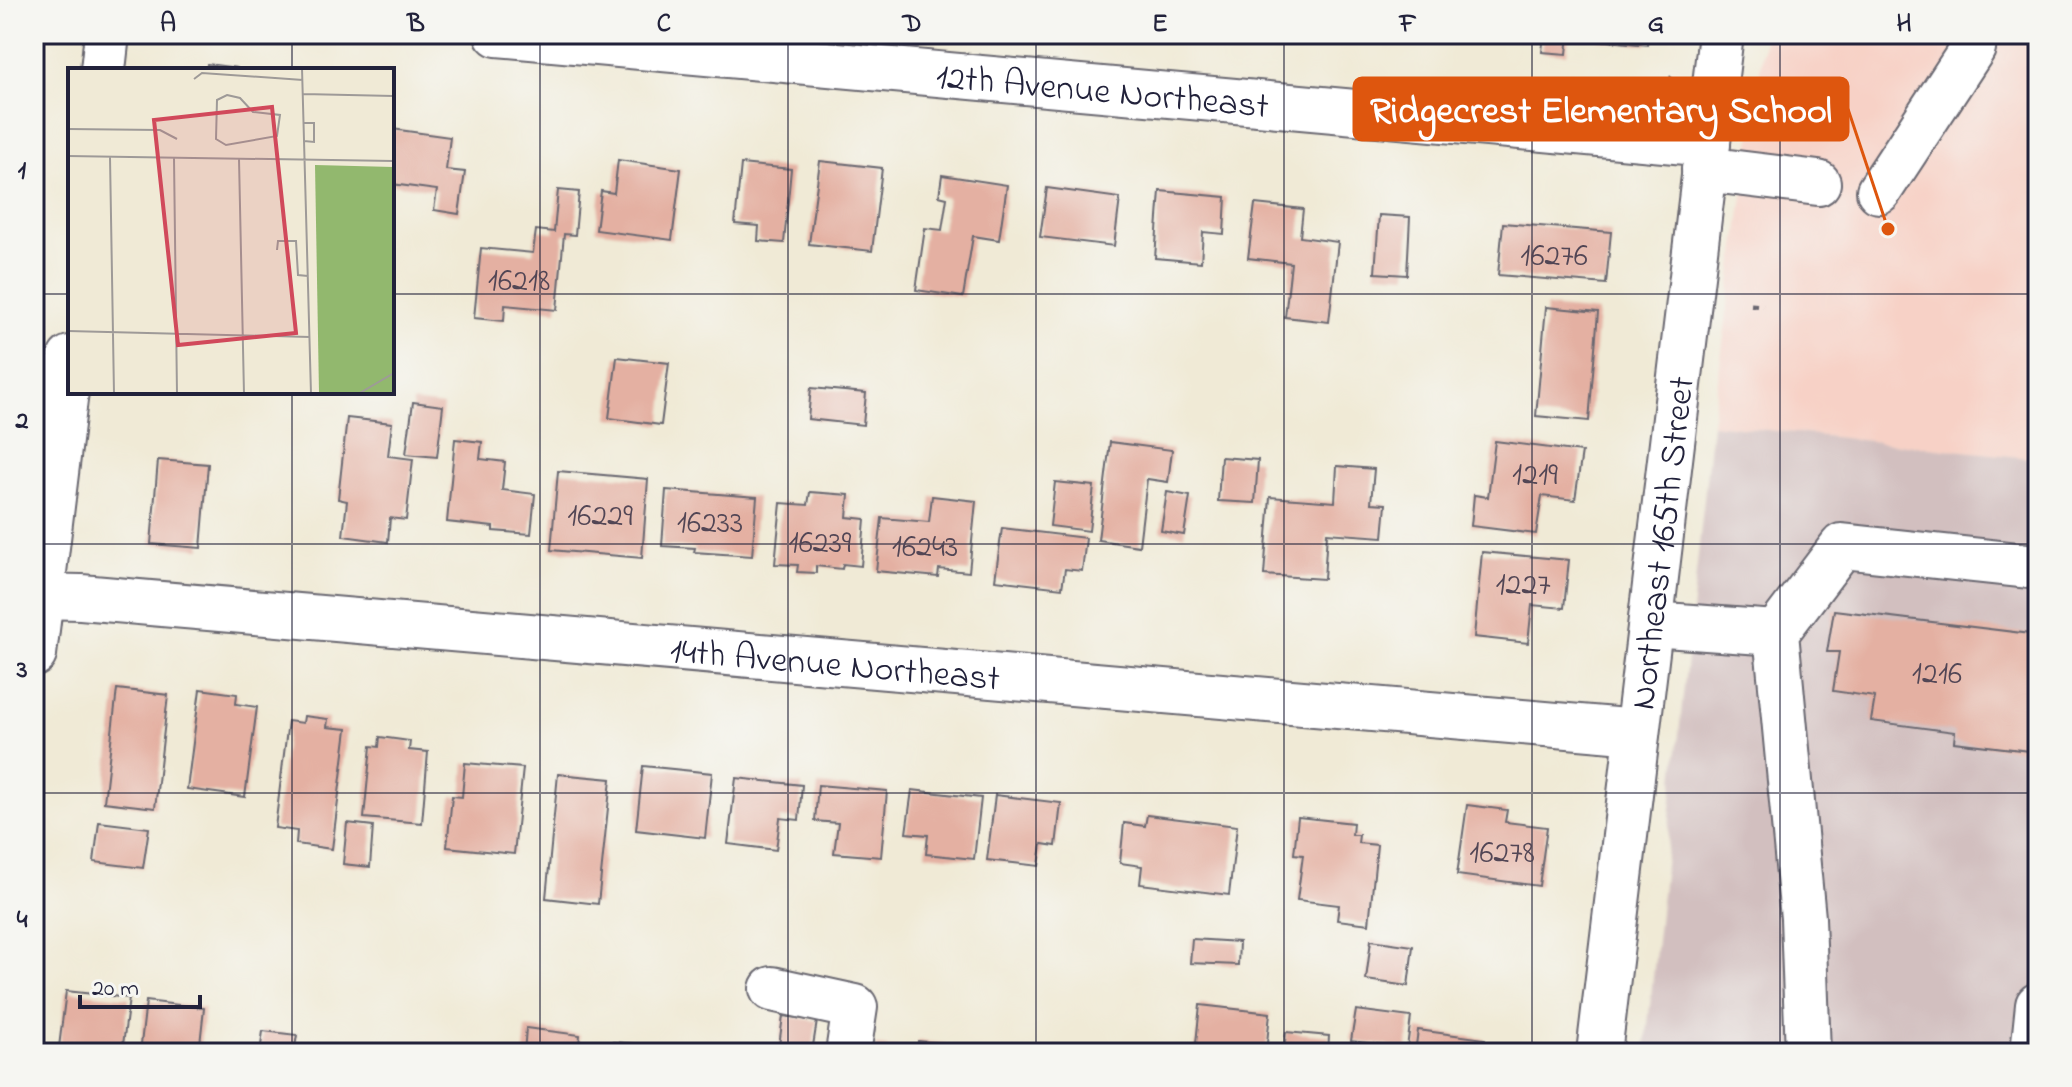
<svg xmlns="http://www.w3.org/2000/svg" width="2072" height="1087" font-family="'Indie Flower',sans-serif">
  <style>
    .built { fill: #f7d1c6 }
    .industrial { fill: #d2bfbf }
    .building { fill: #e4b0a2 }
    .lines { fill: none; stroke-linecap: round; stroke-linejoin: round }
    .minor-casing { stroke: #6a6871; stroke-width: 48 }
    .path { stroke: #6a6871; stroke-width: 5; stroke-dasharray: 6 6; stroke-linecap: butt }
    .minor { stroke: #fff; stroke-width: 44 }
    .grid { fill: none; stroke: #22223b; stroke-width: 2; stroke-opacity: 0.55 }
    .labels { text-anchor: middle; stroke-width: 6; stroke-linejoin: round; paint-order: stroke }
    .number-label { font-size: 32px; fill: #524655 }
    .street-label { font-size: 36px; fill: #22223b; stroke: #f6f6f2 }
    .inset-road { fill: none; stroke: #9e9a98; stroke-width: 2 }
    .view { fill: #d1495b; fill-opacity: 0.15; stroke: #d1495b; stroke-width: 4 }
    .inset-edge { fill: none; stroke: #22223b; stroke-width: 4 }
    .leader { fill: none; stroke: #de560e; stroke-width: 3 }
    .callout-dot { fill: #de560e; stroke: #f6f6f2; stroke-width: 3 }
    .callout { fill: #de560e; stroke: #de560e; stroke-width: 3 }
    .callout-label { font-size: 38px; text-anchor: middle; font-weight: bold; fill: #fff }
    .neatline { fill: none; stroke: #22223b; stroke-width: 3 }
    .grid-label { font-size: 26px; text-anchor: middle; font-weight: bold; fill: #22223b }
  </style>
  <rect width="100%" height="100%" fill="#f6f6f2"/>
  <filter id="ink" filterUnits="userSpaceOnUse"><feTurbulence type="fractalNoise" baseFrequency=".0125" numOctaves="2"/><feDisplacementMap in="SourceGraphic" scale="16" xChannelSelector="R" yChannelSelector="G"/><feConvolveMatrix kernelMatrix="1 2 1 2 8 2 1 2 1" color-interpolation-filters="sRGB"/></filter>
  <filter id="wash" filterUnits="userSpaceOnUse"><feTurbulence type="fractalNoise" baseFrequency=".006" numOctaves="4" result="noise"/><feDisplacementMap in="SourceGraphic" scale="32" xChannelSelector="R" yChannelSelector="G"/><feGaussianBlur stdDeviation="1.8" result="paint"/><feColorMatrix in="noise" values="0 0 0 0 0 0 0 0 0 0 0 0 0 0 0 0 0 1.4 0 .05"/><feComposite in="paint" operator="in"/></filter>
  <g filter="url(#wash)">
    <rect width="100%" height="100%" fill="#f0ead6"/>
    <!-- built -->
    <path class="built" d="M1765 34H2038V459L1712 424Z"/>
    <!-- industrial -->
    <path class="industrial" d="M1712 424 2038 459V1053H1645Z"/>
    <g id="blocks">
      <!-- building -->
      <path class="building" d="M1544 34H1569L1567 54 1542 52Z
        M1600 34H1648L1647 45 1599 40Z
        M207 64 237 68V70H206Z
        M2036 124H2038V154L2032 153Z
        M392 129 450 137 446 170 465 172 459 214 434 210 437 190 392 184Z
        M618 160 681 169 672 240 596 230 601 191 614 193Z
        M820 161 882 168 872 251 809 244Z
        M741 164 791 169 784 243 758 241 759 226 735 224Z
        M942 175 1007 185 999 240 973 236 963 297 916 290 925 228 942 230 947 198 939 196Z
        M1047 188 1120 198 1114 246 1040 237Z
        M558 190 579 192 575 235 564 234 557 310 505 305 504 321 474 318 481 248 533 253 536 230 554 232Z
        M1160 191 1226 197 1224 234 1203 232 1201 262 1155 258Z
        M1255 204 1303 209 1300 237 1338 242 1329 322 1285 317 1291 263 1248 258Z
        M1379 215 1410 217 1407 275 1375 273Z
        M1503 223 1611 232 1606 284 1498 275Z
        M1546 307 1598 312 1589 421 1536 416Z
        M617 357 669 363 661 425 609 418Z
        M811 388 866 393 863 425 808 419Z
        M413 402 443 406 437 457 406 454Z
        M347 418 392 423 388 456 413 459 406 520 390 518 388 542 343 536 347 501 338 499Z
        M455 439 482 442 480 459 505 462 502 490 535 494 531 534 493 531V527L447 522Z
        M1495 441 1582 452 1575 500 1542 496 1536 534 1471 526 1474 495 1488 497Z
        M1110 442 1172 450 1168 482 1147 479 1139 546 1098 540Z
        M1221 457 1258 460 1255 503 1218 501Z
        M158 460 208 464 201 548 151 544Z
        M1337 466 1374 469 1371 503 1386 504 1383 537 1327 533 1324 579 1264 575 1270 497 1335 502Z
        M558 471 648 479 642 558 551 550Z
        M1055 482 1094 486 1089 531 1050 526Z
        M666 490 757 497 752 556 694 552 695 548 662 546Z
        M810 492 849 495 847 517 865 519 861 566 843 564 842 569 816 566V573L797 572 798 565 775 564 781 503 808 505Z
        M1167 492 1190 496 1184 535 1161 531Z
        M932 496 976 501 969 572 939 569 938 577 876 571 882 518 929 522Z
        M1002 528 1086 538 1082 571 1065 569 1062 588 995 580Z
        M1482 552 1569 560 1564 608 1532 605 1528 643 1474 637Z
        M1834 610 2038 635V752L1954 742 1955 732 1871 721 1875 697 1833 691 1839 652H1827Z
        M117 689 168 695 155 808 104 802Z
        M200 689 237 694 236 704 257 707 245 797 187 789Z
        M304 716 328 719 327 727 347 729 332 849 296 844 297 831 275 828 288 721 303 723Z
        M380 737 410 741 409 750 428 752 422 823 364 818 371 746 379 747Z
        M465 763 523 768 514 854 447 847 452 796 462 797Z
        M643 766 712 773 705 838 636 830Z
        M558 774 611 779 598 904 546 898Z
        M736 778 802 785 799 820 780 818 776 850 728 844Z
        M818 785 887 791 881 857 834 853 838 823 815 821Z
        M912 790 981 798 974 859 926 854 928 835 906 833Z
        M995 795 1061 803 1056 846 1042 844 1039 866 987 860Z
        M1467 805 1507 810 1505 822 1547 827 1539 886 1457 875Z
        M1147 815 1237 826 1229 895 1140 884 1142 866 1120 863 1124 823 1145 826Z
        M1298 817 1353 823 1352 835H1359L1358 843 1377 845 1369 924 1337 920 1339 905 1297 900 1303 855 1294 854Z
        M99 822 149 828 143 868 94 862Z
        M347 823 373 826 370 867 343 864Z
        M1192 939 1239 942 1238 965 1190 963Z
        M1371 940 1413 946 1408 986 1366 980Z
        M66 991 129 998 122 1053 59 1047Z
        M146 1001 204 1008 199 1053H140Z
        M1200 1005 1270 1013 1266 1053H1195Z
        M1356 1010 1411 1017 1407 1048 1351 1041Z
        M783 1016 817 1021 813 1046 839 1049V1053H778Z
        M526 1028 580 1035 578 1053H524Z
        M1418 1030 1485 1039 1483 1053H1415Z
        M263 1031 297 1035 295 1047 303 1049V1053H260Z
        M1286 1032 1329 1036 1328 1053H1284Z
        M918 1041 947 1044 946 1053H875L876 1046 918 1050Z
        M613 1042 668 1047 667 1053H612Z"/>
    </g>
  </g>
  <g filter="url(#ink)">
    <use href="#blocks" fill-opacity="0" stroke="#6a6871" stroke-width="2"/>
    <g class="lines">
      <defs>
        <g id="minor">
          <path id="s1" d="M497 34 1708 144"/>
          <path d="M103 70 107 34"/>
          <path d="M1704 169 1818 183"/>
          <path d="M1879 191 1973 48 1975 34"/>
          <path id="s2" d="M34 596 81 597 1637 732"/>
          <path d="M1651 624 1776 633"/>
          <path d="M34 654 70 358"/>
          <path d="M772 989 855 1007 848 1053"/>
          <path id="s3" d="M1599 1053 1721 34"/>
          <path d="M1808 1053 1803 918 1776 633 1842 546 2038 567"/>
          <path d="M2033 1053 2038 1005"/>
        </g>
      </defs>
      <!-- minor casing -->
      <use href="#minor" class="minor-casing"/>
      <!-- path -->
      <path class="path" d="M1655 96 1672 77
        M1751 305 1763 306"/>
      <!-- minor -->
      <use href="#minor" class="minor"/>
    </g>
  </g>
  <!-- grid -->
  <path class="grid" d="M292 34V70M540 34V1053M788 34V1053M1036 34V1053M1284 34V1053M1532 34V1053M1780 34V1053M34 294H70M392 294H2038M292 392V1053M34 544H2038M34 793H2038"/>
  <g class="labels">
    <!-- number labels -->
    <g class="number-label">
      <text x="1554" y="265">16276</text>
      <text x="519" y="290">16218</text>
      <text x="1535" y="484">1219</text>
      <text x="600" y="525">16229</text>
      <text x="710" y="532">16233</text>
      <text x="820" y="552">16239</text>
      <text x="925" y="556">16243</text>
      <text x="1523" y="594">1227</text>
      <text x="1937" y="683">1216</text>
      <text x="1502" y="862">16278</text>
    </g>
    <!-- street labels -->
    <g class="street-label">
      <text dy="13" stroke="none"><textPath href="#s1" startOffset="608">12th Avenue Northeast</textPath></text>
      <text dy="13" stroke="none"><textPath href="#s3" startOffset="514">Northeast 165th Street</textPath></text>
      <text dy="13" stroke="none"><textPath href="#s2" startOffset="804">14th Avenue Northeast</textPath></text>
    </g>
  </g>
  <!-- overview -->
  <g transform="translate(68 68)">
    <rect width="326" height="326" fill="#f0ead6"/>
    <path d="M247 97 326 99V324L251 325Z" fill="#92b86e"/>
    <path class="inset-road" d="M234 0 243 326M126 11 134 5 235 12M235 26 326 28M159 27 172 30 185 44 212 47 209 68 158 77 148 71 149 32ZM236 55H246V74L236 73M0 61 92 62 109 71M0 88 326 93M42 89 46 326M106 90 109 326M171 91 176 326M209 182 210 173H228L230 207 240 208M0 263 242 269M290 326 326 305"/>
    <path class="view" d="M204 39 228 265 110 277 86 52Z"/>
    <rect width="326" height="326" class="inset-edge"/>
  </g>
  <!-- callouts -->
  <path class="leader" d="M1888 229L1848 109"/>
  <circle class="callout-dot" cx="1888" cy="229" r="8"/>
  <rect class="callout" x="1354" y="78" width="494" height="62" rx="8"/>
  <g class="callout-label">
    <text x="1601" y="122">Ridgecrest Elementary School</text>
  </g>
  <!-- margin -->
  <rect width="2072" height="1087" fill="none" stroke="#f6f6f2" stroke-width="88"/>
  <!-- scale -->
  <path d="M80 995v12h120v-12" fill="none" stroke="#22223b" stroke-width="4"/>
  <text x="92" y="995" font-size="24" fill="#22223b" stroke="#f6f6f2" stroke-width="6" paint-order="stroke">20 m</text>
  <rect x="44" y="44" width="1984" height="999" class="neatline"/>
  <g class="grid-label">
    <text x="168" y="31">A</text>
    <text x="416" y="31">B</text>
    <text x="664" y="31">C</text>
    <text x="912" y="31">D</text>
    <text x="1160" y="31">E</text>
    <text x="1408" y="31">F</text>
    <text x="1656" y="31">G</text>
    <text x="1904" y="31">H</text>
    <text x="22" y="178">1</text>
    <text x="22" y="428">2</text>
    <text x="22" y="677">3</text>
    <text x="22" y="927">4</text>
  </g>
</svg>
